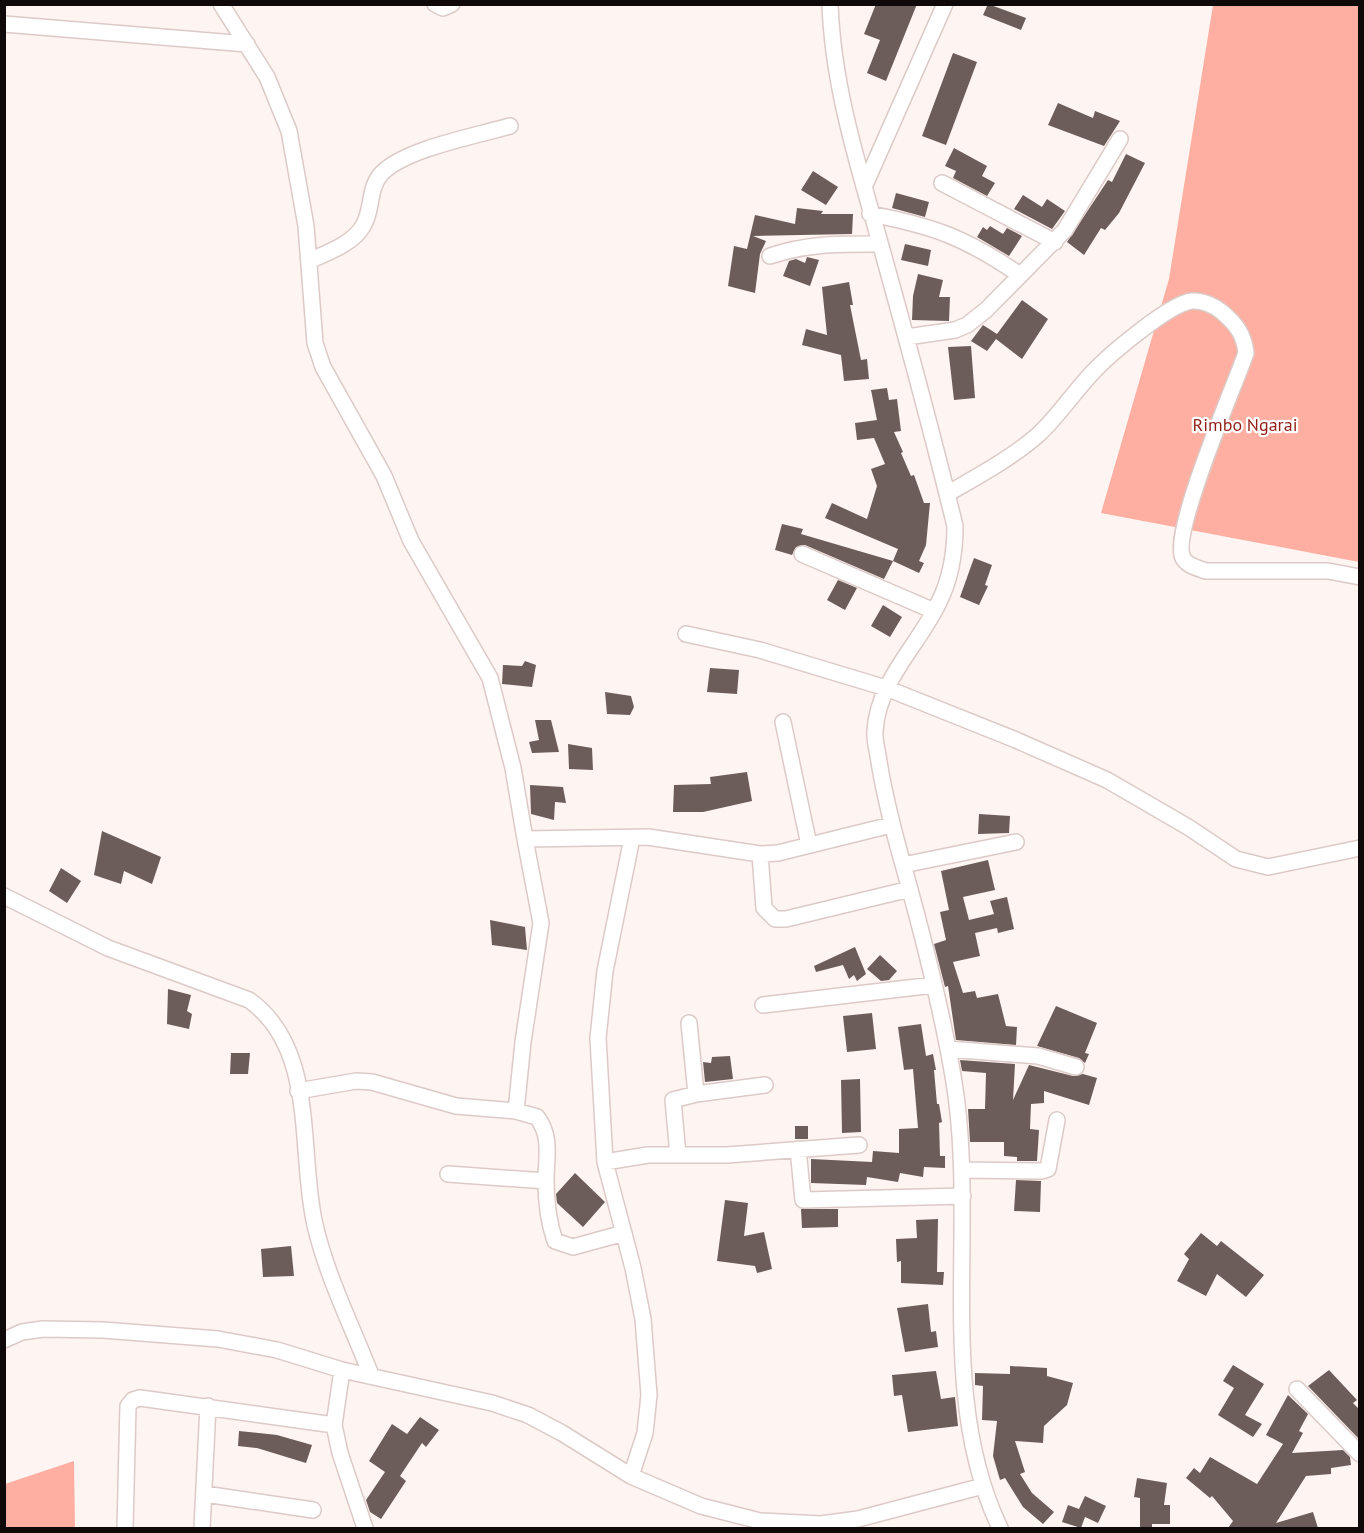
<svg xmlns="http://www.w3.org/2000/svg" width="1364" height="1533" font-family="'PT Sans',sans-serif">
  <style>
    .forest { fill: #feafa1 }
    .building { fill: #6c5d5a }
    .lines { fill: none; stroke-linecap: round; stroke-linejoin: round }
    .minor-casing { stroke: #dccac7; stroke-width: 18 }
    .minor { stroke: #fff; stroke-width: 15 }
    .labels { text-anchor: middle; stroke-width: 4.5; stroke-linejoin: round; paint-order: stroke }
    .park-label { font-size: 18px; fill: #911f15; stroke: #fff }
  </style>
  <rect width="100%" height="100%" fill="#fef4f2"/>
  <!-- forest -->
  <path class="forest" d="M1213 5H1359V562L1101 513 1169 279Z
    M74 1461 75 1528H5V1484Z"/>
  <!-- building -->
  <path class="building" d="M876 4H917L886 81 867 73 880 40 864 34Z
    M988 4 1026 18 1021 30 983 15Z
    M953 53 977 62 946 145 922 136Z
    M1058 103 1093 118 1095 111 1120 121 1104 146 1048 125Z
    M954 148 987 166 982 176 995 183 987 196 953 178 956 171 945 166Z
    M1126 154 1145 163 1119 213 1105 230 1101 228 1084 255 1067 242 1108 180 1112 182Z
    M813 171 838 187 826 205 801 190Z
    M896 193 929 202 925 217 892 208Z
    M1023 195 1042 207 1047 199 1065 211 1052 229 1014 209Z
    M797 208 823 211 821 214H853L852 234 753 236 766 241 760 254 755 293 728 286 734 246 747 249 755 215 795 224Z
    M990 226 1003 234 1007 228 1022 236 1009 256 977 237 983 227 987 230Z
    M905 244 931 250 928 266 901 260Z
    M807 257 819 260 810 286 783 276 789 261 796 259 805 263Z
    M918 274 943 280 939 297H950L949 321 912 320 913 296Z
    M849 282 853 305H850L861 360 867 359 869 379 844 381 841 355 802 345 806 329 827 335 822 287Z
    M1022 300 1048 319 1022 359 996 339 987 351 971 341 983 325 997 334Z
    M971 346 975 398 954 400 948 347Z
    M887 388 889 400 897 399 901 431 894 432 903 452 901 453 911 476 914 475 924 503H930L926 545 919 561 924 563 919 573 893 561 898 549 825 518 832 503 867 519 877 486 871 469 885 464 874 438 857 440 855 423 877 420 871 390Z
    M782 524 803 529 801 534 893 561 884 579 805 545 796 547 792 555 775 550Z
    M974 558 992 565 985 585 988 586 979 605 960 597Z
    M838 580 857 588 845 610 827 600Z
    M883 605 902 617 890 637 871 626Z
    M525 661 536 665 532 687 502 684 503 665 522 666Z
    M710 668 739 670 737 694 707 692Z
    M605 692 631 696 634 707 630 715 607 714Z
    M535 720H551L559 752 532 753 529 742 539 740Z
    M568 744 592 748 593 770 569 769Z
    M747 772 752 801 703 812H673L674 785 711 784 710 777Z
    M530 785 563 787 566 803 555 802 554 820 531 814Z
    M979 814 1010 816 1009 833 978 834Z
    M102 831 161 857 152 884 124 871 121 884 94 875Z
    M988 860 995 890 963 897 969 920 994 914 990 901 1007 897 1014 929 998 933 997 928 975 933 980 956 953 962 963 993 975 991 977 998 998 994 1006 1026 1017 1027 1016 1045 956 1040 948 986 945 987 934 944 946 940 940 912 949 910 941 871Z
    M61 868 81 881 67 903 49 891Z
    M490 920 525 927 527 950 492 945Z
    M855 947 866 974 857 981 854 975 849 979 843 965 816 972 814 966Z
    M880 955 897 971 889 980 881 981 867 969Z
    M168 989 191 995 187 1011 192 1014 189 1029 167 1024Z
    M1056 1006 1097 1023 1085 1053 1089 1054 1085 1063 1079 1058 1037 1046Z
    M872 1013 876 1049 847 1052 843 1016Z
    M921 1024 926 1056 933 1054 936 1070H934L937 1104H939L942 1122 939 1123 940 1156H945V1168L924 1167 923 1177 900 1173 898 1182 867 1177 866 1185 811 1183V1159L872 1162 873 1151 899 1153V1129L918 1128 913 1069 904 1070 898 1027Z
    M231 1053H250L248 1074H230Z
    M730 1056 733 1079 705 1082 703 1062 711 1063 712 1057Z
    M960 1060 1015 1064 1013 1100 1029 1065 1073 1076 1083 1074 1097 1078 1089 1105 1044 1091V1103L1031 1104 1030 1129 1039 1130 1037 1161H1017V1157L1004 1156V1142H970L968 1109H985L986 1073 962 1071Z
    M860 1079 861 1132 842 1133 841 1080Z
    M795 1126H808V1139H795Z
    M575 1173 605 1202 583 1227 557 1203 556 1194Z
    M1016 1180 1041 1181 1040 1212 1014 1211Z
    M725 1200 748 1203 744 1236 764 1232 772 1269 757 1273 755 1266 717 1261Z
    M801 1209H838V1227L802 1228Z
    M938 1219 937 1272H944L943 1285 901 1283V1261L897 1262 896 1239 917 1238 916 1220Z
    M1201 1233 1217 1246 1221 1241 1264 1275 1246 1297 1217 1274 1206 1296 1177 1281 1189 1259 1184 1254Z
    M291 1246 294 1276 263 1277 261 1249Z
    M928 1304 931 1332 936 1331 938 1347 905 1352 897 1308Z
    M1233 1365 1264 1384 1245 1415 1262 1424 1253 1437 1218 1415 1234 1388 1223 1381Z
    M1010 1366 1047 1368V1376L1073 1383 1067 1405 1044 1426 1043 1443 1015 1441 1025 1472 1020 1474 1032 1493 1054 1512 1043 1524 1023 1507 1005 1478 1000 1480 993 1456 997 1421 982 1420 983 1386 975 1385V1373L1010 1374Z
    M1329 1370 1357 1400 1353 1403 1359 1409V1439L1308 1386Z
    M936 1371 941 1399 955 1397 958 1426 908 1432 902 1395 894 1396 892 1375Z
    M1288 1395 1308 1414 1299 1431 1303 1433 1292 1453 1343 1450 1350 1457 1351 1465 1331 1468V1474L1306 1476 1276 1523 1313 1512 1318 1528H1228L1233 1521 1212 1496 1210 1498 1186 1478 1194 1468 1200 1473 1210 1457 1257 1484 1283 1444 1266 1435Z
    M420 1417 439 1430 426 1447 422 1443 400 1476 406 1481 381 1519 370 1512 366 1500 385 1472 369 1461 392 1424 407 1434Z
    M239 1431 277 1435 312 1445 306 1463 257 1448 238 1446Z
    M1137 1478 1167 1483 1164 1505H1170V1524H1152V1528H1140V1498L1134 1497Z
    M1085 1496 1106 1506 1098 1523 1085 1517 1081 1528 1062 1522 1068 1505 1079 1509Z"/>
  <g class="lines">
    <defs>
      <path id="minor" d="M221 4 267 77 289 131 306 226 315 343 323 367 384 476 411 541 490 678 513 768 525 839 648 837 760 854 778 853 891 825
        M435 4 443 8 452 4
        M830 4C833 91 861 174 884 257 909 347 933 436 955 526 955 552 951 578 939 602 919 645 878 680 875 731 874 741 878 752 879 762 885 798 894 833 904 868 923 936 941 1006 953 1076 979 1223 934 1390 1000 1528
        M4 24 247 44
        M942 183 1055 242
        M864 187 945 4
        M870 214C934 226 966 238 1020 275
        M770 256C809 243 840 244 880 244
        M309 261C326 253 353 244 363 226 373 210 368 189 381 174 404 149 476 136 510 126
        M907 337 955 330 967 325 986 310 1065 230 1120 139
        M947 494C978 476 1012 458 1039 434 1059 415 1074 392 1093 372 1109 355 1170 303 1192 301 1202 300 1215 306 1222 312 1236 324 1244 334 1246 353 1235 385 1170 534 1183 558 1187 566 1198 568 1206 571H1328L1360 577
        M802 554 934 611
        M686 634 760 650 886 688 1016 740 1107 780 1188 827 1236 859 1268 867 1360 848
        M783 722 809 845
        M760 854 764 908 775 919H786L910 889
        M903 865 1016 842
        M4 896 108 948 249 1000C318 1049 298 1152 315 1225 327 1277 352 1326 371 1375
        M763 1005 934 985
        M948 1049 1038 1056 1076 1067
        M298 1091 356 1081 372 1082 456 1106 516 1111 537 1117C552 1137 546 1157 546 1180 546 1201 548 1221 555 1241L573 1247 624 1233
        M696 1094 765 1085
        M516 1111 523 1042 541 923 525 839
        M798 1149 803 1200 963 1196
        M678 1155 673 1100 696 1094 689 1023
        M605 1162 648 1155H727L859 1145
        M963 1170 1042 1171 1048 1169 1057 1120
        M448 1174 546 1181
        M4 1340 22 1332 43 1329 103 1330 218 1339 277 1350 342 1370 492 1403 528 1415 562 1433 631 1476 701 1506 760 1521 821 1524 858 1519 983 1486
        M342 1370 334 1425 340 1453 365 1528
        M1297 1389 1360 1454
        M631 1476 645 1433 649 1395 643 1319 633 1268 605 1162 598 1038 605 971 632 838
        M205 1494 313 1510
        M125 1528 128 1406 133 1400 140 1398 334 1425
        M202 1528 208 1406"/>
    </defs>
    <!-- minor casing -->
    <use href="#minor" class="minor-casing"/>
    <!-- minor -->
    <use href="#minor" class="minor"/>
  </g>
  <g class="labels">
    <!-- park labels -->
    <g class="park-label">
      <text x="1245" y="431">Rimbo Ngarai</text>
    </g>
  </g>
  <!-- border -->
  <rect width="1364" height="1533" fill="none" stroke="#0f0a09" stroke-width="12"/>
</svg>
